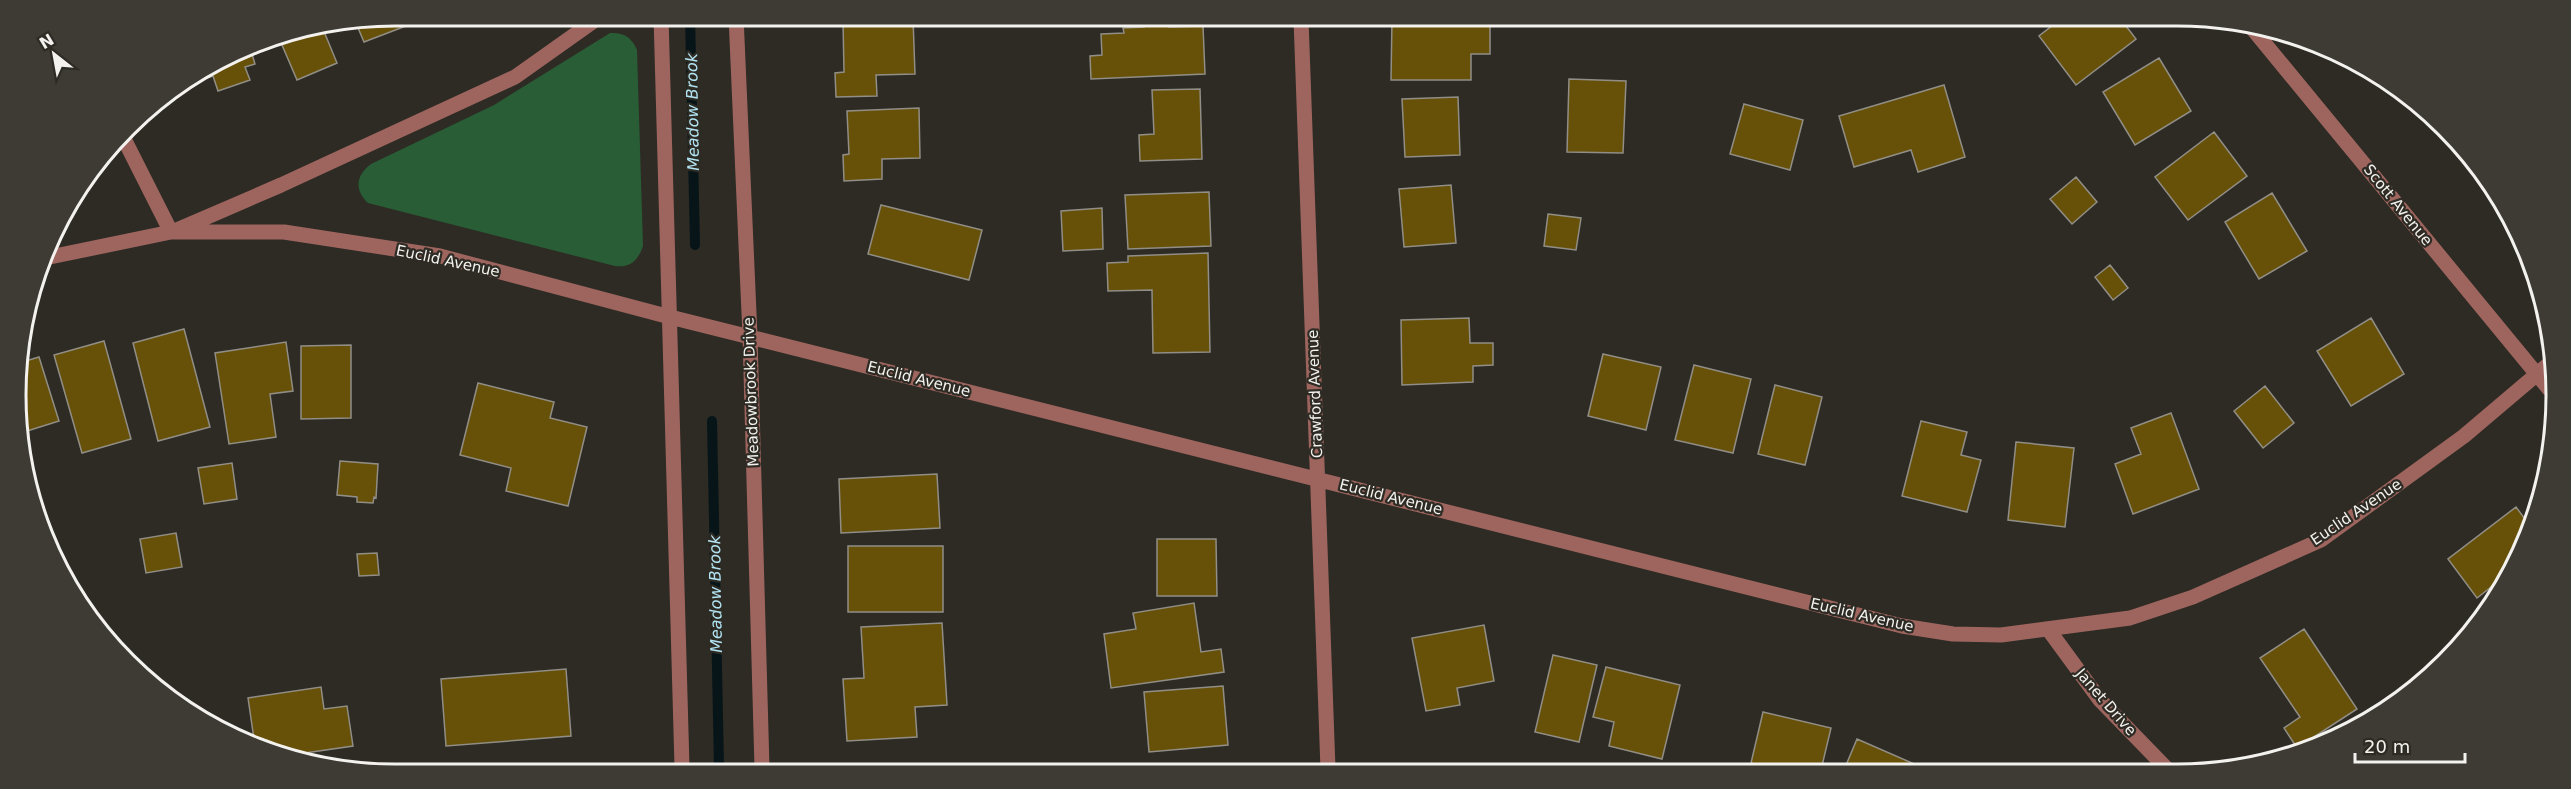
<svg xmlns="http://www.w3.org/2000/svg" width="2571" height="789" font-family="'DejaVu Sans',sans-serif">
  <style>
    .green { fill: #295d36 }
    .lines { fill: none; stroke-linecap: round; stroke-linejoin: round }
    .stream { stroke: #071519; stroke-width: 10 }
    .building { fill: #675008; stroke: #918e86; stroke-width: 1.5 }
    .minor { stroke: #9e655f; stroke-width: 15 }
    .labels { text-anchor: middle; stroke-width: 4.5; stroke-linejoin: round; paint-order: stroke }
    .street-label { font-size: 15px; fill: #f4f2ee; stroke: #2d2b24 }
    .water-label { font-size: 16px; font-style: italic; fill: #b3e5f4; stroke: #2d2b24 }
    .rim { fill: none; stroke: #f4f2ee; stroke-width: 3 }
  </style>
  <rect width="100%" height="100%" fill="#2d2b24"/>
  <!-- green -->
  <path class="green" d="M610 33C623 32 632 37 637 50L643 246C638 261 630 268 615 266L368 203C354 190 356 175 371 164L494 105Z"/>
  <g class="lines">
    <!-- stream -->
    <path class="stream" d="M690 16 695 245
      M712 421 719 767"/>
  </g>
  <!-- building -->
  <path class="building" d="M394 15H407L411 24 364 42 356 23Z
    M913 18 915 74 876 75 877 96 836 97 835 73 844 72 843 21Z
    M1144 18H1169V27L1203 26 1205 74 1091 79 1090 56 1102 55 1101 34 1124 33 1123 28 1144 27Z
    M1392 19H1490V54H1471V80H1391Z
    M2057 22H2123L2136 39 2076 85 2039 36Z
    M323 29 337 63 297 80 279 38Z
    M249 44 255 64 245 67 250 80 218 91 213 76 207 78 205 72Z
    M2159 58 2191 111 2135 145 2103 92Z
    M1569 79 1626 81 1623 153 1567 152Z
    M1944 85 1965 157 1918 172 1911 150 1854 167 1839 116Z
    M1200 89 1202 159 1140 161 1139 135 1154 134 1152 90Z
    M1458 97 1460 155 1405 157 1402 99Z
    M1744 104 1803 120 1790 170 1730 154Z
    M919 108 920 158 882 159V179L844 181 843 155 849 154 847 111Z
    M2214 132 2247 176 2188 220 2155 177Z
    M2460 152 2492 184 2494 188 2490 191 2459 153Z
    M2076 177 2097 202 2072 224 2050 199Z
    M1451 185 1456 243 1404 247 1399 189Z
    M1209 192 1211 246 1128 249 1125 195Z
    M2272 193 2307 251 2259 279 2225 222Z
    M881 205 982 230 969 280 868 254Z
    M1102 208 1103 249 1063 251 1061 211Z
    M1548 214 1581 218 1576 250 1544 246Z
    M1208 253 1210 352 1153 353 1152 290 1108 291 1107 263 1128 262V256Z
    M2110 265 2128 288 2113 300 2095 277Z
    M1469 318 1470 343H1493V365L1473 366V382L1402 385 1401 320Z
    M2371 318 2404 374 2351 406 2317 351Z
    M184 329 210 427 158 441 133 343Z
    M104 341 131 439 82 453 54 355Z
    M286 342 293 391 270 394 276 437 229 444 215 353Z
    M351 345V418L301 419V346Z
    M1603 354 1661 367 1646 430 1588 416Z
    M39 357 59 421 24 432 19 363Z
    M1694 365 1751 379 1733 453 1675 440Z
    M478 383 554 402 550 418 587 427 568 506 506 491 511 468 460 455Z
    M1775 385 1822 397 1805 465 1758 454Z
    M2265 386 2294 423 2263 448 2234 411Z
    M2171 413 2199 489 2133 514 2115 464 2141 454 2131 428Z
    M1921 421 1967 432 1961 455 1981 460 1967 512 1902 496Z
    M2016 442 2074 448 2065 527 2008 520Z
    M340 461 378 464 376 498 374 497 373 503 357 502V497L337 495Z
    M232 463 237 499 204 504 198 468Z
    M937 474 940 528 841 533 839 479Z
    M2516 507 2528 523 2509 573 2477 598 2448 559Z
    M176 533 182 567 146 573 140 539Z
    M1157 539H1216L1217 596H1157Z
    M848 546H943V612H848Z
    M377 553 379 575 359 576 357 554Z
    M1194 603 1201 652 1221 649 1224 672 1111 688 1104 634 1136 629 1133 613Z
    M942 623 947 705 915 707 917 737 847 741 843 679 864 678 861 627Z
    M1484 625 1494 681 1457 688 1460 705 1426 711 1412 638Z
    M2304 629 2357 709 2297 748 2284 728 2300 717 2260 658Z
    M1553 655 1597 665 1579 742 1535 732Z
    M1606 667 1680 685 1662 759 1609 746 1614 722 1593 717Z
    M566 669 571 736 446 746 441 679Z
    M1223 686 1228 745 1149 752 1144 692Z
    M321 687 324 709 347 706 353 746 291 755 254 739 248 698Z
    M1763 712 1831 728 1821 770H1780L1751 763Z
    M1857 739 1928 770H1844Z"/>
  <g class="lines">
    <!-- minor -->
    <path class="minor" d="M661 16 682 767
      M736 16 750 336 762 768
      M1301 19 1328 769
      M2247 22 2549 389
      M123 137 171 232
      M177 230 281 185 515 77 601 16
      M45 258 171 232H284L440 256 670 317 1902 626 1953 634 2001 635 2130 618 2193 597 2321 540 2464 436 2549 364
      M2048 629 2100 700 2169 771"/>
  </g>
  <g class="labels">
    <!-- street labels -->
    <g class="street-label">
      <text transform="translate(2398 205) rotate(51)" y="5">Scott Avenue</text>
      <text transform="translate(448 261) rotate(12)" y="5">Euclid Avenue</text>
      <text transform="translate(919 379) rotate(14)" y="5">Euclid Avenue</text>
      <text transform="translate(751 392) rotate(-92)" y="5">Meadowbrook Drive</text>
      <text transform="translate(1315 394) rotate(-92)" y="5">Crawford Avenue</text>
      <text transform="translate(1391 497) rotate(14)" y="5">Euclid Avenue</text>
      <text transform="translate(2356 512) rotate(-34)" y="5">Euclid Avenue</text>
      <text transform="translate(1862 615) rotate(13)" y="5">Euclid Avenue</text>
      <text transform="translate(2106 702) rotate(49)" y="5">Janet Drive</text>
    </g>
    <!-- water labels -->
    <g class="water-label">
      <text transform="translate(692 112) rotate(-91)" y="6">Meadow Brook</text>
      <text transform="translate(715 594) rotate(-91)" y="6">Meadow Brook</text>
    </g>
  </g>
  <!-- crop -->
  <path d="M0 0H2571V789H0ZM395 26H2177A369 369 0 0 1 2546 395V395A369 369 0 0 1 2177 764H395A369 369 0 0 1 26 395V395A369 369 0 0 1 395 26Z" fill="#3d3b34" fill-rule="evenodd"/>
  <path class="rim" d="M395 26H2177A369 369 0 0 1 2546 395V395A369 369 0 0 1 2177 764H395A369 369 0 0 1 26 395V395A369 369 0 0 1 395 26Z"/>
  <!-- north arrow -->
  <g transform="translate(54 54) rotate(329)" stroke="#2d2b24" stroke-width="4.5" paint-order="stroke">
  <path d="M0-4.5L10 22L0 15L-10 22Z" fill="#f4f2ee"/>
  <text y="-9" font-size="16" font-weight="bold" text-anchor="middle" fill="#f4f2ee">N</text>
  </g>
  <!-- scale -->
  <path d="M2355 753v9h110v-9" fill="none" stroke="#f4f2ee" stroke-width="3"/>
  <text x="2364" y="753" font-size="18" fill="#f4f2ee" stroke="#2d2b24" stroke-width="4.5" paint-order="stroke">20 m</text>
</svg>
